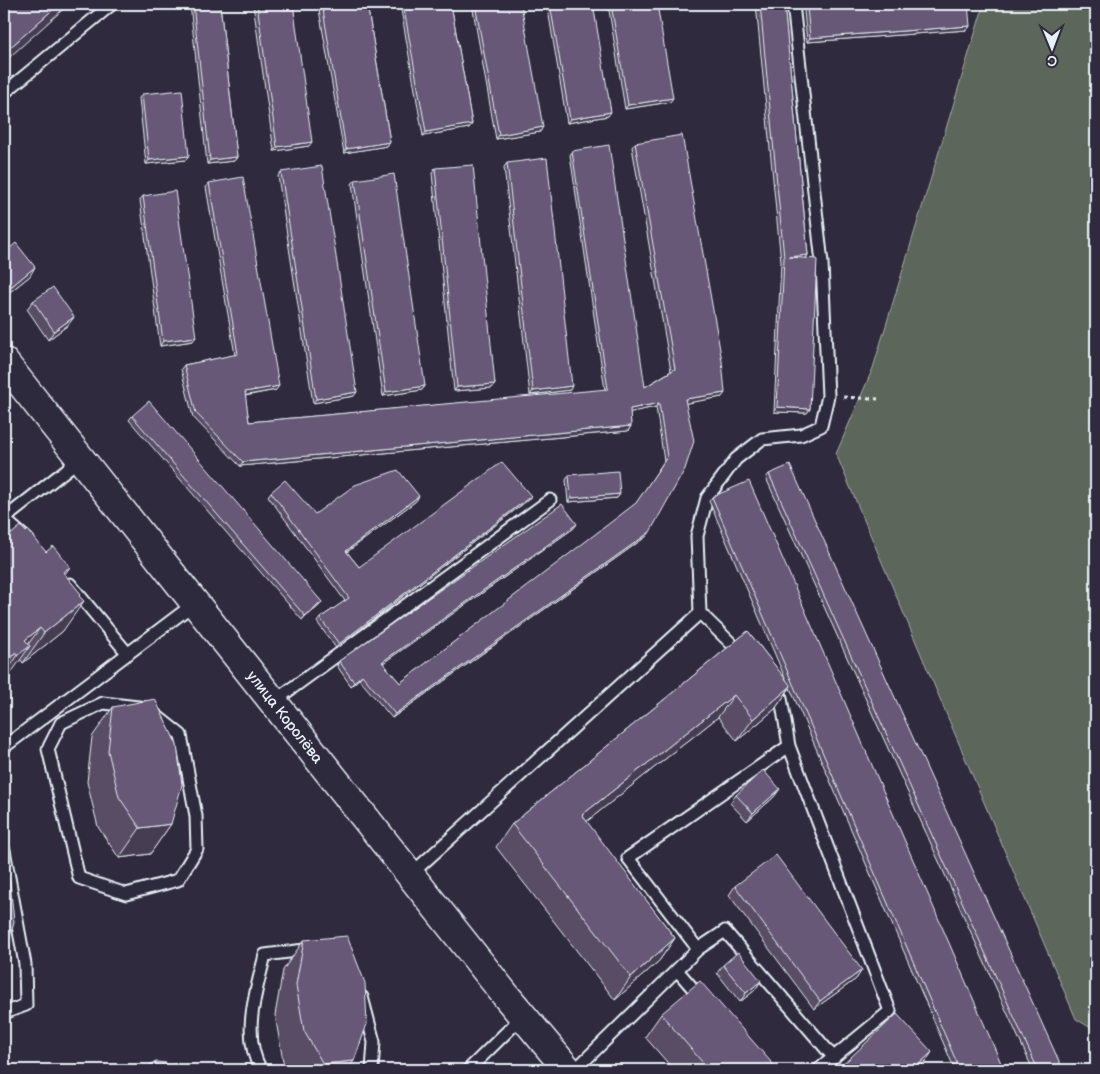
<svg xmlns="http://www.w3.org/2000/svg" width="1100" height="1074" font-family="'Balsamiq Sans',sans-serif">
  <style>
    .green { fill: #5d665a; stroke: #a2aca9 }
    .lines { fill: none; stroke-linecap: round; stroke-linejoin: round }
    .lane-casing { stroke: #e8f1f8; stroke-width: 15 }
    .secondary-casing { stroke: #e8f1f8; stroke-width: 31 }
    .path { stroke: #e8f1f8; stroke-width: 3; stroke-dasharray: 4 4; stroke-linecap: butt }
    .lane { stroke: #2f2a3d; stroke-width: 11 }
    .secondary { stroke: #2f2a3d; stroke-width: 28 }
    .wall { fill: #584d65; stroke: #e8f1f8 }
    .shaded-wall { fill: #473e53; stroke: #e8f1f8 }
    .building { fill: #665976; stroke: #e8f1f8 }
    .labels { text-anchor: middle; stroke-width: 5; stroke-linejoin: round; paint-order: stroke }
    .street-label { font-size: 15px; fill: #e8f1f8; stroke: #2f2a3d }
  </style>
  <rect width="100%" height="100%" fill="#2f2a3d"/>
  <filter id="ink" filterUnits="userSpaceOnUse"><feTurbulence type="fractalNoise" baseFrequency=".02" numOctaves="2"/><feDisplacementMap in="SourceGraphic" scale="10" xChannelSelector="R" yChannelSelector="G"/><feConvolveMatrix kernelMatrix="1 2 1 2 8 2 1 2 1" color-interpolation-filters="sRGB"/></filter>
  <g filter="url(#ink)">
    <!-- green -->
    <path class="green" d="M984 4H1096V1031L1076 1019 836 454 873 368Z"/>
    <g class="lines">
      <defs>
        <path id="lane" d="M4 93 112 4
          M4 519 28 540
          M4 519 80 459
          M70 584 128 654
          M700 613 742 654
          M273 702 550 500
          M103 703 147 708 181 735 196 816 197 849 178 880 126 894 79 878 48 749 61 723Z
          M789 746 890 1011 818 1070
          M4 747 195 603
          M4 850 25 964 26 1005 4 1013
          M410 875 700 613 697 536 707 498 736 459 762 439 801 435 821 426 828 396 822 263 793 4
          M698 949 725 931 834 1058
          M677 970 702 999
          M362 997 374 1042 372 1070
          M261 1070C241 1035 256 992 265 955L312 949
          M468 1070 523 1016
          M575 1070 698 949 628 858 789 746 780 692 776 688"/>
        <path id="secondary" d="M4 362 507 997 568 1070"/>
      </defs>
      <!-- lane casing -->
      <use href="#lane" class="lane-casing"/>
      <!-- secondary casing -->
      <use href="#secondary" class="secondary-casing"/>
      <!-- path -->
      <path class="path" d="M843 397 878 399"/>
      <!-- lane -->
      <use href="#lane" class="lane"/>
      <!-- secondary -->
      <use href="#secondary" class="secondary"/>
    </g>
    <!-- wall -->
    <path class="wall" d="M190 4H220L237 157 234 161 207 164Z
      M253 4H293L309 146 274 151Z
      M318 4H367L390 142 387 146 344 153Z
      M400 4H451L472 124 469 128 423 136Z
      M472 4H521L540 132 496 139Z
      M547 4H593L608 116 567 123Z
      M608 4H657L670 102 625 109Z
      M756 4H784L808 255 806 258 810 409 807 413 774 412 781 262Z
      M807 7 970 26 967 30 807 42 804 11Z
      M142 94 189 156 186 160 146 164 139 98Z
      M635 143 722 397 686 403 647 536 392 718 359 679 351 686 337 666 339 661 574 528 383 663 400 683 636 504 664 461 656 407 630 412 631 426 628 431 240 466 193 417 181 369 184 365 235 355 206 187 209 183 276 390 245 396 249 422 605 390 570 155 572 151 645 387 671 371 632 147Z
      M507 163 570 390 530 395 504 167Z
      M435 168 495 384 492 388 454 391 432 173Z
      M281 172 354 396 313 403 278 176Z
      M355 180 425 386 422 390 383 396 352 184Z
      M143 196 193 341 160 346 140 200Z
      M4 253 30 276 6 295 4 292Z
      M33 301 74 317 68 325 48 340 27 309Z
      M132 416 322 602 319 606 302 620 129 420Z
      M769 474 1063 1070H1033L766 478Z
      M569 475 620 494 617 498 568 502 566 480Z
      M271 492 315 514 416 501 347 552 359 567 528 500 336 648 317 622 320 618 345 601 268 496Z
      M712 497 1004 1070H955L790 688 775 709 737 741 718 717 586 822 675 938 659 961 615 1000 496 847 512 824 748 631 786 680 709 501Z
      M26 532 46 552 70 567 65 574 79 596 63 631 23 663 20 659 9 676 4 680V540Z
      M113 707 171 824 150 854 119 858 98 827 87 782 92 737Z
      M736 795 774 797 747 821 730 803Z
      M735 886 862 970 856 979 814 1009 729 895Z
      M304 940 347 1070H288L283 1061 275 1015 283 970Z
      M723 965 755 990 740 1002 717 973Z
      M661 1014 778 1070H674L645 1037Z"/>
    <!-- shaded-wall -->
    <path class="shaded-wall" d="M59 4H69L4 62V53Z
      M970 26 967 30 807 42 810 38Z
      M673 98 670 102 625 109 628 105Z
      M611 112 608 116 567 123 570 119Z
      M472 124 469 128 423 136 426 132Z
      M543 127 540 132 496 139 499 135Z
      M312 142 309 146 274 151 277 147Z
      M390 142 387 146 344 153 346 149Z
      M189 156 186 160 146 164 149 160Z
      M237 157 234 161 207 164 210 160Z
      M808 255 805 260 789 257Z
      M35 267 30 276 6 295 12 286Z
      M74 317 68 325 48 340 54 331Z
      M196 337 193 341 160 346 163 341Z
      M495 384 492 388 454 391 457 387Z
      M279 386 276 390 242 396 245 392Z
      M425 386 422 390 383 396 386 392Z
      M572 386 570 390 530 395 533 391Z
      M357 392 354 396 313 403 316 399Z
      M725 393 722 397 682 404 685 399Z
      M659 403 656 407 627 413 630 409Z
      M777 407 810 409 807 413 774 412Z
      M631 426 628 431 240 466 243 462Z
      M620 494 617 498 568 502 571 498Z
      M419 496 416 501 343 555 346 551Z
      M531 496 528 500 336 648 339 644Z
      M577 524 574 528 379 666 382 662Z
      M650 532 647 536 392 718 395 714Z
      M84 601 63 631 23 663 44 633Z
      M322 602 319 606 302 620 305 616Z
      M40 628 24 650 30 646 9 676 4 680V676L18 655 25 640Z
      M16 652 4 669V662Z
      M362 675 359 679 351 686 354 682Z
      M791 686 775 709 737 741 753 719Z
      M734 695 718 717 566 838 582 815Z
      M780 789 774 797 747 821 753 813Z
      M171 824 150 854 119 858 140 828Z
      M675 938 659 961 615 1000 631 977Z
      M862 970 856 979 814 1009 820 1001Z
      M761 981 755 990 740 1002 746 993Z
      M932 1052 927 1060 916 1070H913Z
      M354 1061 347 1070H318L323 1064Z"/>
    <!-- building -->
    <path class="building" d="M4 4H59L4 53Z
      M193 4H220L237 157 210 160Z
      M257 4H293L312 142 277 147Z
      M322 4H367L390 142 346 149Z
      M403 4H451L472 124 426 132Z
      M475 4H521L543 127 499 135Z
      M550 4H593L611 112 570 119Z
      M611 4H657L673 98 628 105Z
      M760 4H784L808 255 789 257 817 259 810 409 777 407 784 258Z
      M844 4H968L970 26 810 38 807 7Z
      M182 90 189 156 149 160 142 94Z
      M682 135 722 361 725 393 685 399 694 441 685 469 650 532 395 714 362 675 354 682 339 661 562 504 577 524 382 662 400 683 636 503 667 457 659 403 630 409 631 426 243 462 196 413 184 365 238 354 209 183 243 177 279 386 245 392 249 422 608 389 572 151 609 145 645 387 675 369 635 143Z
      M547 158 572 386 533 391 507 163Z
      M473 165 495 384 457 387 435 168Z
      M322 166 357 392 316 399 281 172Z
      M394 174 425 386 386 392 355 180Z
      M175 191 196 337 163 341 143 196Z
      M16 243 35 267 12 286 4 276V253Z
      M53 287 74 317 54 331 33 301Z
      M149 401 322 602 305 616 132 416Z
      M502 462 531 496 339 644 320 618 349 598 271 492 285 480 315 514 355 485 398 470 419 496 346 551 359 567Z
      M790 465 1063 1070H1038L769 474Z
      M618 471 620 494 571 498 569 475Z
      M749 481 1004 1070H960L712 497Z
      M21 526 26 532 28 530 46 552 53 546 70 567 63 572 81 594 79 596 84 601 44 633 40 628 25 640 30 646 18 655 16 652 4 662V600L12 593 4 584V540Z
      M748 631 791 686 753 719 734 695 582 815 675 938 631 977 512 824Z
      M155 699 177 745 182 785 171 824 140 828 119 797 108 751 113 707Z
      M763 770 780 789 753 813 736 795Z
      M776 855 862 970 820 1001 735 886Z
      M4 868 10 882 14 922 4 957Z
      M347 936 365 983 367 1024 354 1061 323 1064 304 1031 296 985 304 940Z
      M738 952 761 981 746 993 723 965Z
      M700 981 778 1070H709L661 1014Z
      M897 1014 932 1052 913 1070H837Z
      M157 1062 166 1063 167 1066 176 1064 179 1070H138L148 1068 152 1063Z"/>
  </g>
  <g class="labels">
    <!-- street labels -->
    <g class="street-label">
      <text transform="translate(285 717) rotate(52)" y="5">улица Королёва</text>
    </g>
  </g>
  <!-- margin -->
  <rect width="1100" height="1074" fill="none" stroke="#2f2a3d" stroke-width="20"/>
  <rect x="10" y="10" width="1080" height="1054" fill="none" stroke="#e8f1f8" stroke-width="2" filter="url(#ink)"/>
  <!-- north arrow -->
  <g transform="translate(1052 48) rotate(179)" stroke="#2f2a3d" stroke-width="4" paint-order="stroke">
  <path d="M0-4L9 19L0 12L-9 19Z" fill="#e8f1f8"/>
  <text y="-8" font-size="14" font-weight="bold" text-anchor="middle" fill="#e8f1f8">С</text>
  </g>
</svg>
